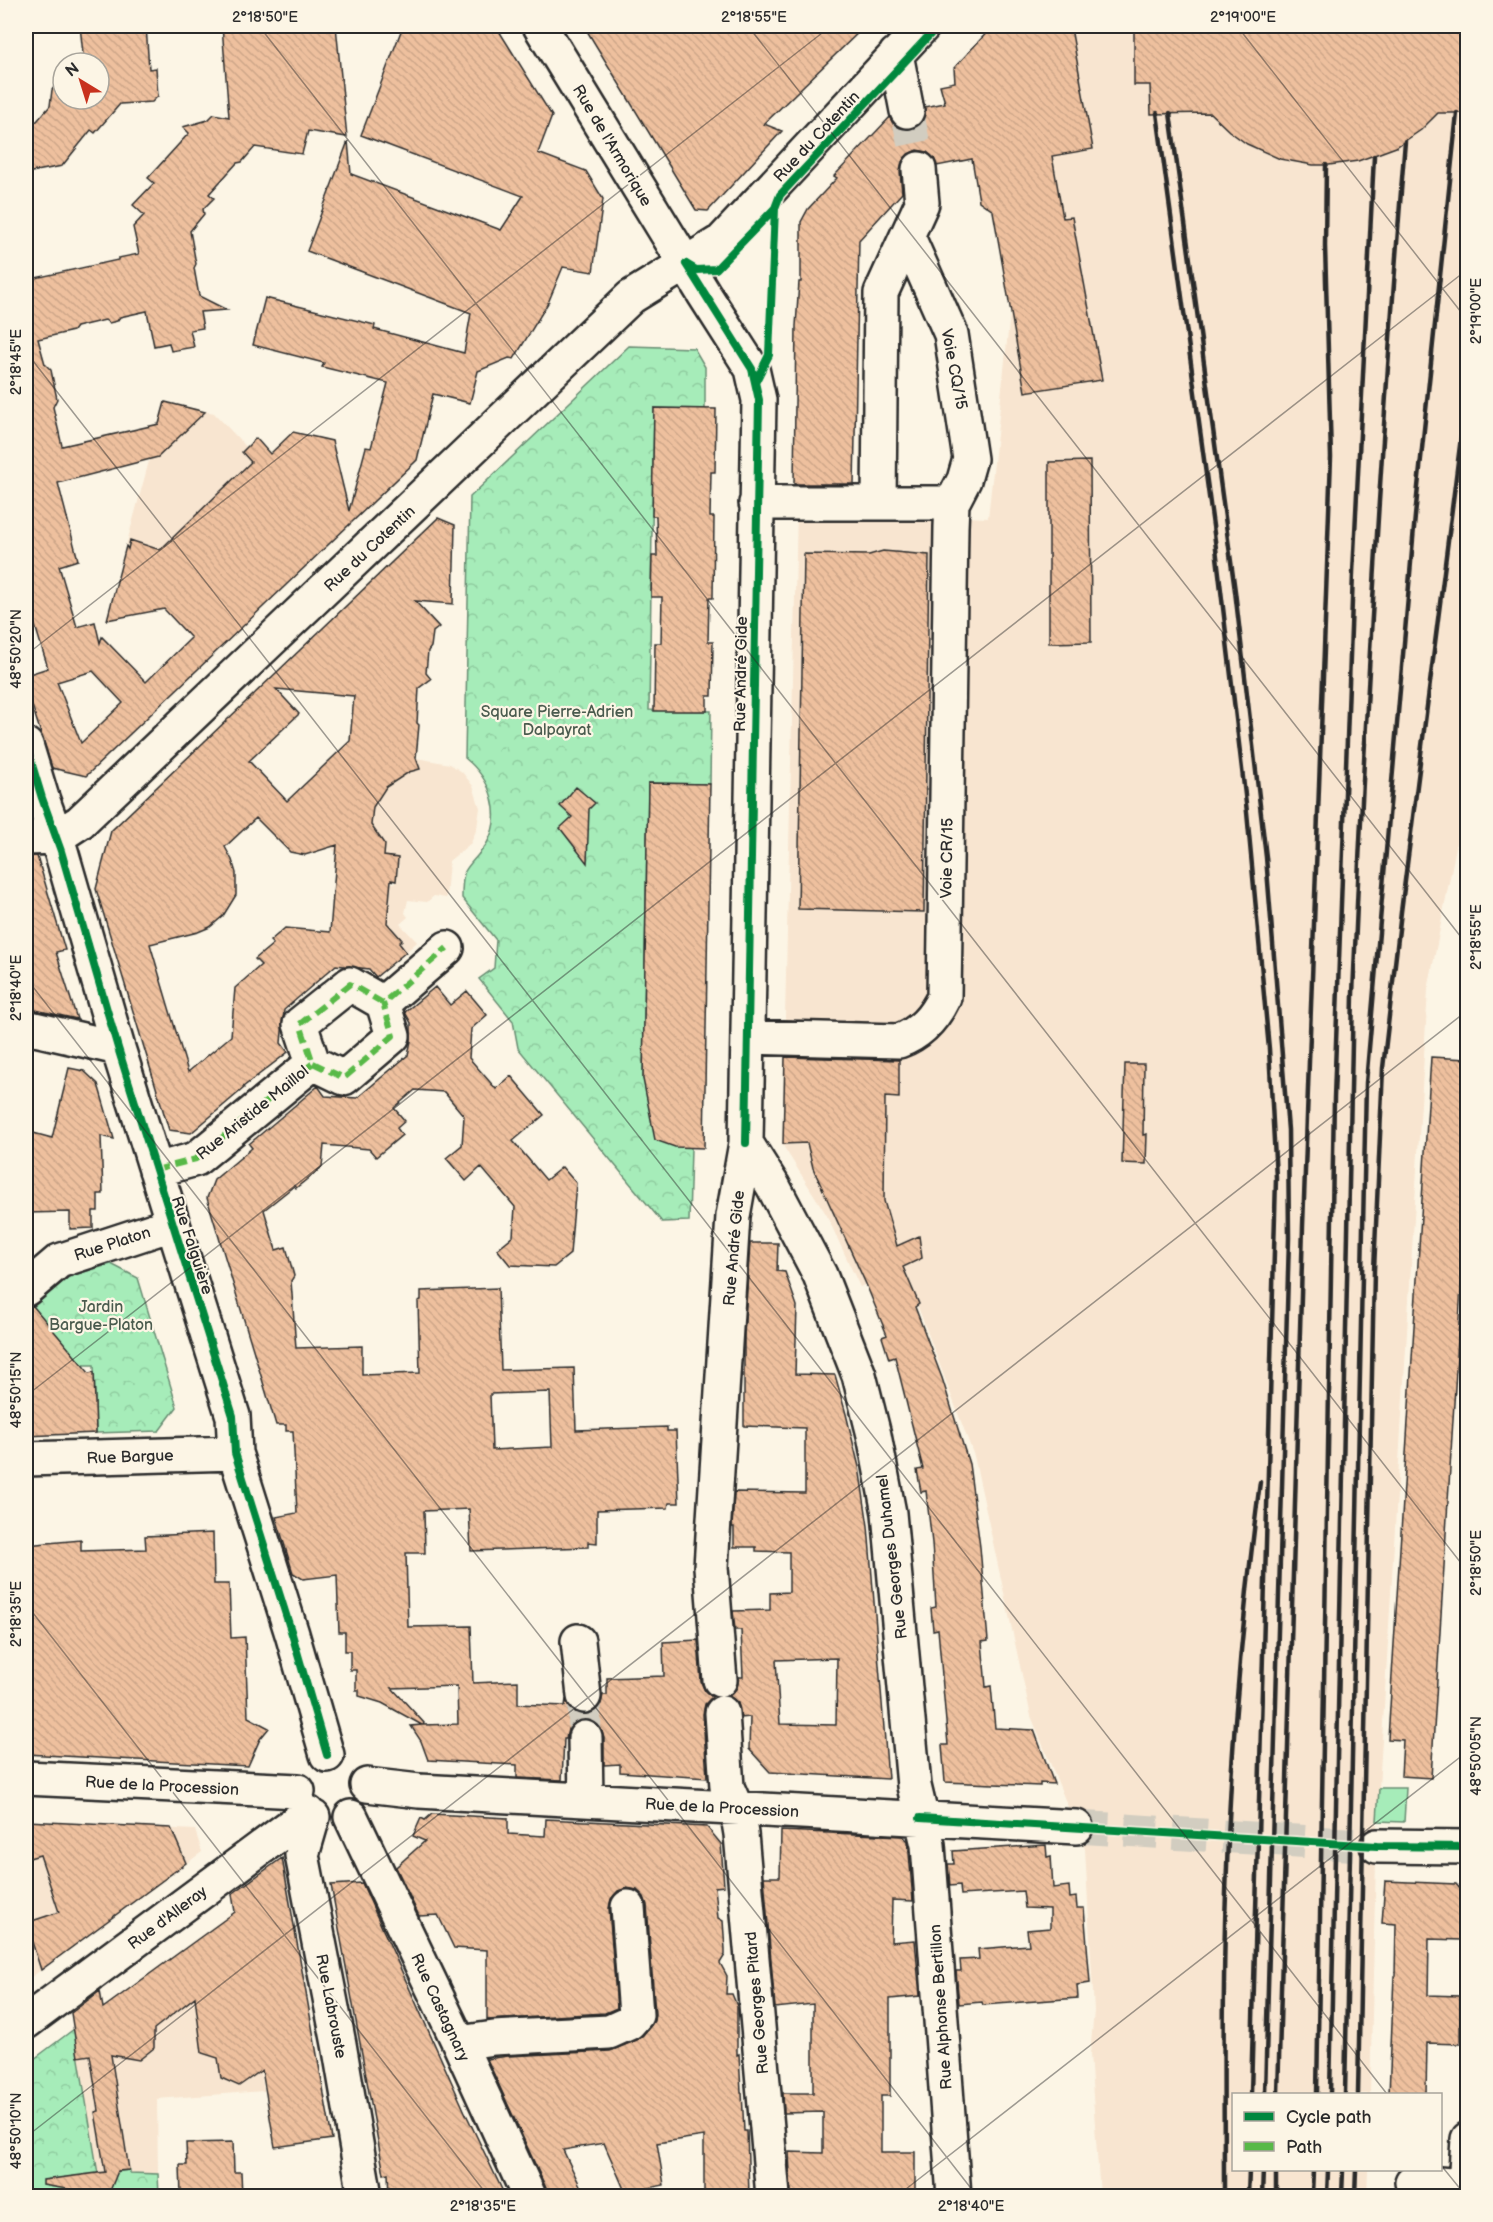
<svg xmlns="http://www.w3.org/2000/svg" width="1493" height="2222" font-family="'Balsamiq Sans',sans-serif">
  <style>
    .built { fill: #f8e5d0 }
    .grass { fill: #a6ecb9; stroke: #688c72; stroke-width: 1.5 }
    .forest { fill: url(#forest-crowns); stroke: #688c72; stroke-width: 1.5 }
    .building { fill: url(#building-back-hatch); stroke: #2b2b2b; stroke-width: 1.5; fill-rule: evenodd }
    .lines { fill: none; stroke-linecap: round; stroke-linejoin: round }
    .minor-tunnel { stroke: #d2cdc0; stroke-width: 33; stroke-dasharray: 33 16; stroke-linecap: butt }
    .minor-casing { stroke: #2b2b2b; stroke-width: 38 }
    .minor { stroke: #fcf5e5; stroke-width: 33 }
    .rail { stroke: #2b2b2b; stroke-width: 4.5 }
    .quiet { stroke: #58b947; stroke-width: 6; stroke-dasharray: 12 6; stroke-linecap: butt }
    .cycleway-casing { stroke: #fcf5e5; stroke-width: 11 }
    .cycleway { stroke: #00873e; stroke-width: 8 }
    .ticks { fill: none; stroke: #2b2b2b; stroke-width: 1.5; stroke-opacity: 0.45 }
    .labels { text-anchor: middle; stroke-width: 4.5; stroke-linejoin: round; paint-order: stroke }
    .street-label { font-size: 16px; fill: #2b2b2b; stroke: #fcf5e5 }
    .park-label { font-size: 16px; fill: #4a5b4e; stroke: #fcf5e5 }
    .neatline { fill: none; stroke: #2b2b2b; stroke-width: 2 }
    .ticks-label { font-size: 15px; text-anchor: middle; fill: #2b2b2b }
  </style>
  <defs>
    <pattern id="forest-crowns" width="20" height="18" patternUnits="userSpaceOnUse" patternTransform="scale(1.5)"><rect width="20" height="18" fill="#a6ecb9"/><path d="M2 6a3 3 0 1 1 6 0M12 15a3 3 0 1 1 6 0" fill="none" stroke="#8fcb9f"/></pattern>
    <pattern id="building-back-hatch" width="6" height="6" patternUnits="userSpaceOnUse" patternTransform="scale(1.5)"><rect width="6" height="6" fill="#eec09e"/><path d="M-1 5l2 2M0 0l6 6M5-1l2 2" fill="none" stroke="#cca588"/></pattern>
  </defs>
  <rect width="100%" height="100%" fill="#fcf5e5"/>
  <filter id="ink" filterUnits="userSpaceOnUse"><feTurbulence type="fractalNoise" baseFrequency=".0167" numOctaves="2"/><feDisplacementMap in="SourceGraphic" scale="12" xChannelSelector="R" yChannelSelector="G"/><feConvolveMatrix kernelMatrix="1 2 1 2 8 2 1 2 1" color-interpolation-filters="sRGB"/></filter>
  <g filter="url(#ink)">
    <!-- built -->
    <path class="built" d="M1041 26H1467L1468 785 1428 990 1377 1821 1370 2094H1234V2170H1368L1367 2196H1100L1090 2054 1094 2011 1085 1849 1031 1716 974 1456 903 1267 860 1287 826 1214 782 1144 797 510 988 518Z
      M165 402 214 413 282 484 165 586 126 546Z
      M349 752 416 758 450 764 462 772 473 786 480 808 477 828 471 843 449 861 446 898 434 896 427 902 408 900 405 913 408 917 400 924 417 942 406 952 399 943 401 940 382 916 389 905 391 883H395L396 881 399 865 394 859 340 854 334 851 330 845 305 855 295 853 287 849 264 826Z
      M26 1821 195 1830 202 1852 26 1981Z
      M235 1911 264 2091 157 2099 158 2174 130 2173V2170L98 2174 74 2029Z"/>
    <!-- grass -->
    <path class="grass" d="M1379 1788H1406L1404 1822 1377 1821Z"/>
    <!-- forest -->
    <path class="forest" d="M629 346 694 348 705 367V409L654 408 649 710 711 711 710 784 648 783 643 1079 691 1148 689 1221 662 1222 518 1048 513 1021 479 979 494 968 496 940 462 898C462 890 462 882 464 874 465 867 481 853 486 845 504 815 491 779 465 758L470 497Z
      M111 1264 138 1278 177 1407 159 1431 96 1433 94 1365H82L33 1307 70 1276Z
      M74 2029 98 2174 130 2170V2173L158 2174 159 2196H26V2065Z"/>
    <!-- building -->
    <path class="building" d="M80 26H146L149 69 156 68 158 96 152 102 120 104 95 133 91 130 62 166 26 173V123L37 121 50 106 52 90 55 86 63 83V99H99V63H84Z
      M222 26H336L347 137 308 131 302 154 255 147 242 162 237 163 209 194 214 198 203 209 204 214 190 231 196 264 194 268 199 296 227 310 200 312 203 328 190 330 194 347 171 351 169 343 154 346 147 311 120 317 117 321 109 323 105 320 76 327 73 331 38 339 45 364 51 370 57 399 53 407 62 446 159 424 165 402 205 412 158 457 58 483 78 560 59 566 77 627 95 622 100 643 102 637 146 682 191 638 164 609 107 620 126 546 128 549 130 540 160 550 251 462 242 452 256 438 270 454 293 432 332 441 349 511 366 447 371 448 388 383 322 367 324 363 253 345 265 298 375 325 374 329 464 353 471 313 307 251 348 141 351 174 501 230 523 196 361 135 403 26H443L462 31 464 26H496L552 116 538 153 586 171 603 199 593 272 563 267 548 303 514 359 509 358 478 371 470 403 433 394 417 460 86 776 52 768 26 687V675L48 668 26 596V280L118 260V258L139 254 133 227 144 215 133 205 154 183 148 178 189 133 183 127 208 120 214 114 229 117ZM93 671 123 703 81 743 57 682Z
      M584 26H865L764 124 782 131 708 211 696 210Z
      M993 26H1068V28H1071L1093 149 1052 156 1063 218 1072 217 1102 380 1025 392 993 211 979 201 972 159 937 166 934 158 927 152 917 150 908 154 902 162 900 171 902 193 859 240 854 484H794L796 326 799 282H801V222L808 209 837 178 834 176 890 117 893 124 900 128 911 129 919 125 924 118 925 107 945 103 940 85 955 82 954 68Z
      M1134 26H1467V113H1438L1421 130 1396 147 1358 161 1329 165H1313L1280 159 1247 144 1229 131 1210 113 1151 114 1150 85H1134Z
      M654 408 716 409 715 472H711L710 517H714L713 598H709L708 642H713L712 696H707V711H654L655 643H661L662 597H651L652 556H657L656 516H652Z
      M1090 461 1091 642 1049 643V462Z
      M438 518 455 525 453 604 415 601 439 627 433 632 431 647 428 651 426 673 431 679 419 688 417 723 419 725 416 758 420 769 409 772 386 787 373 807 371 825 385 845 384 856 398 858 396 881 391 880 387 923 402 940 399 943 406 952 376 977 369 969 336 965 284 1010 281 1043 288 1052 243 1087 244 1088 191 1133 169 1130 96 889 111 831ZM276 689 354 696 350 741 287 801 249 761 299 714ZM256 818 290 852 305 855 337 845 330 932 285 928 270 941 273 944 255 959 261 965 235 988 231 1036 188 1072 150 944 198 932 210 927 223 916 236 895V873L232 860 225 847Z
      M883 551 929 555 924 912 798 909 804 554 869 555Z
      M648 783 710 784 704 1148 675 1147 655 1140 643 1079Z
      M576 787 595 803 589 809 587 863 560 828 572 817 560 806Z
      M37 856 65 950 56 952 77 1019 26 1008V857Z
      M435 987 450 1005 467 991 487 1015 471 1029 469 1058 496 1089 511 1076 544 1115 513 1141 546 1180 562 1167 576 1183 570 1254 554 1267 510 1265 497 1249 513 1236 515 1207 481 1167 466 1181 446 1158 462 1145 464 1116 444 1092 415 1090 394 1108 405 1121 397 1128 402 1135 376 1157 369 1149 324 1145 322 1167 296 1188 294 1186 264 1210 276 1250 286 1247 294 1276 291 1281 296 1348 362 1346V1375L420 1373 418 1301 421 1300V1291L498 1288 501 1370 574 1368 576 1430 667 1427V1431H676L679 1503H669L668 1508 597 1510V1543L588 1542V1547L471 1551 469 1509 424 1511 425 1553H406L408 1627 471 1626 473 1683 518 1681V1704L565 1706 566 1699 569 1708 576 1713 585 1715 596 1711 601 1704 603 1695H607V1678L664 1676 663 1642 698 1640 701 1682 705 1691 712 1697 705 1704 703 1714 707 1778 620 1772V1764L604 1765V1738L601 1729 595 1722 585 1719 575 1722 568 1729 566 1739H564L562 1780 517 1778V1765L428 1760 421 1741 411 1726 422 1725 382 1703 359 1696V1690H356V1670H350V1651H345V1632H339L337 1575 303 1579 293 1573 276 1517 297 1513 293 1431H286V1425H276L207 1198 214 1180 252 1148 249 1144 318 1086 325 1096 357 1098 408 1055 411 1041V1023L405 1012ZM550 1392 552 1447 492 1450 490 1394ZM457 1686 458 1724 423 1725 424 1723 392 1688Z
      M785 1057 899 1060V1098L885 1097 884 1201 897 1246 919 1236 922 1258 903 1267 919 1304 915 1307 942 1378 969 1464 980 1547 988 1641 982 1642 986 1687 991 1686 995 1728 1034 1730 1054 1784 1040 1783V1786L945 1782 942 1745H948L938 1629 933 1630 931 1608 936 1607 932 1543 926 1491 921 1492 917 1470 923 1469 895 1357 889 1359 882 1337 887 1335 866 1284 813 1168 807 1143 783 1144Z
      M1431 1057 1467 1059V1191L1431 1778 1401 1776 1403 1740 1388 1739Z
      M1125 1064H1144L1143 1135 1147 1134 1146 1164 1122 1163Z
      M69 1068 84 1071 98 1084 114 1139 101 1136 103 1194H98V1211H93V1228L70 1229V1212L26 1213V1131L52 1138Z
      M750 1243H778L777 1271 785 1272 797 1306 795 1374 835 1375 846 1414 859 1467 868 1526 888 1779 770 1772 749 1749 750 1717 741 1718 738 1703 729 1696 737 1688 739 1677H743L741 1630H735L733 1611 770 1610V1593L789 1592V1552L756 1551V1547H734V1527H732L734 1492 805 1493V1428L744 1426V1335ZM837 1658 836 1725 780 1724 776 1660Z
      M33 1306 89 1373 94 1372 96 1433 26 1436V1307Z
      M213 1533 214 1584H229L231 1638 245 1637 248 1717 269 1728 260 1739 248 1766 26 1754V1695H30L26 1598V1545L81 1540V1551L146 1549 145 1536Z
      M432 1814 508 1818V1834L545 1836 546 1819 707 1827 721 1844 724 1886 715 1887 718 1918 723 1921 725 1949V1955L720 1963 727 1976 726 1994H732L737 2006V2055L739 2054 741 2093H742L744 2131H747L749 2196H704V2136L657 2143 664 2185 648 2188V2193L627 2196 604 2143 563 2150 585 2196H548L546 2188 487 2059 508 2056 610 2051 637 2040 643 2035 654 2021 655 2014 647 1905 644 1897 637 1890 627 1888 618 1891 611 1899 609 1908 617 2008 605 2013 487 2020V1950L454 1948 438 1915 419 1916 396 1867 425 1841 413 1836 421 1818 425 1820Z
      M26 1821 171 1828 186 1863 41 1970 26 1923 59 1912 40 1855 26 1859Z
      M781 1831 903 1836 908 1841 913 1901 892 1900 891 1942 915 1940 920 1996 890 1999V2096H881V2152H915V2196H791L789 2152 823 2153V2112L784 2113 783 2093H813V2004L775 2008 764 1877H780Z
      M1046 1845 1047 1857 1051 1856 1053 1888 1069 1886 1070 1898 1076 1897 1077 1908H1084L1090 1983 1077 1985 1078 1998 983 2005 982 2002 959 2004 956 1971H961L960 1960 979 1959 978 1949 1029 1945 1027 1930 1050 1928V1909L1025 1908 1023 1891 961 1895 960 1885 950 1886 948 1864H954L953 1851Z
      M282 1858 332 2139 275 2147 262 2070 239 2086 221 2078 218 2058 202 2053 195 1997 154 2029V2048L139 2060 111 2055 129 2170 118 2171 108 2196 43 2185V2180L105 2172 95 2112 99 2111 90 2055 78 2057 71 2013 100 1991 103 2008 235 1912 232 1894Z
      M1385 1881 1456 1884 1464 1894 1462 1940 1429 1939 1428 1995 1460 1996V2044L1427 2043 1426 2094H1389L1394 1976H1395L1396 1924 1382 1923Z
      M362 1883 465 2112 505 2196H389L388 2173 384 2174 331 1885Z
      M233 2142 234 2172H241L242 2196H181L180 2165H187L186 2143Z"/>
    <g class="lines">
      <!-- minor-tunnel -->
      <path class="minor-tunnel" d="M907 111 919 169
        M584 1696 585 1738
        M1076 1827 1377 1846"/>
      <defs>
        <path id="minor" d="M540 26 704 294 752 369 759 400 746 1143 733 1216 711 1567 720 1680
          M896 54 907 111
          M756 503H952
          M879 503 881 293 922 203 919 169
          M26 745 42 798 61 851 118 1048 233 1416 235 1453 292 1634 327 1755
          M57 837 80 822 631 297 722 241 923 26
          M26 838 57 837
          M26 1027 118 1048
          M748 1037 899 1041C921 1033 934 1018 944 997L951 527 952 503 964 480 970 459 951 334 908 237
          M313 1063 344 1078 393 1036 383 1003
          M746 1143 773 1186 820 1275 859 1375 874 1435 889 1513 914 1786 928 1845 954 2196
          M156 1170 196 1159 313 1063 300 1024 350 984 383 1003 447 948
          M26 1289 59 1261 172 1224
          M26 1459 235 1453
          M578 1641 584 1696
          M722 1713 727 1787 737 1810 741 1834 773 2196
          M585 1738 586 1800
          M26 1778 298 1791
          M367 1785 419 1791 1076 1827
          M313 1817 302 1855 339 2044 365 2196
          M351 1817 459 2043 529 2196
          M1377 1846 1468 1847
          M26 2022 308 1813
          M459 2043 494 2038 609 2032 629 2023 636 2015 628 1907
          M1412 2182 1465 2186 1468 2139"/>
      </defs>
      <!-- minor casing -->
      <use href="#minor" class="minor-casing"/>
      <!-- minor -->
      <use href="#minor" class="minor"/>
      <!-- rail -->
      <path class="rail" d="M1157 113 1216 548 1247 812 1269 1049 1276 1178 1251 2094
        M1170 113 1235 591 1266 857 1288 1130 1289 1238 1265 2094
        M1278 2094 1303 1226 1331 457 1325 246 1326 165
        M1317 2094 1334 1098 1353 573 1374 156
        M1330 2094 1353 994C1365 710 1382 425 1405 141
        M1345 2094 1366 1083 1415 516 1457 113
        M1358 2094 1374 1270 1383 1068 1401 912 1468 382
        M1224 2196C1224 2095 1222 1994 1226 1893 1230 1755 1242 1618 1260 1482
        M1248 2196 1249 2170
        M1262 2196 1263 2170
        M1276 2196V2170
        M1312 2196 1313 2170
        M1327 2196 1328 2170
        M1342 2196 1343 2170
        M1355 2196 1356 2170"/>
      <!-- quiet -->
      <path class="quiet" d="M313 1063 344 1078 393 1036 383 1003
        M156 1170 196 1159 313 1063 300 1024 350 984 383 1003 447 948"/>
      <defs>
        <path id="cycleway" d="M686 264 752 369 759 400 746 1143
          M686 264 696 270 716 269 775 208 780 195 938 26
          M756 381 769 355 775 208
          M26 745 42 798 61 851 118 1048 233 1416 235 1453 292 1634 327 1755
          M920 1818 1377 1846 1468 1847"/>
      </defs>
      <!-- cycleway casing -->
      <use href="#cycleway" class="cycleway-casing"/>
      <!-- cycleway -->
      <use href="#cycleway" class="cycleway"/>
    </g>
  </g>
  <!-- ticks -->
  <path class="ticks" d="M259 26 1468 1572M748 26 1468 946M1237 26 1468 321M26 352 1387 2094M26 655 831 26M26 978 977 2196M26 1396 1468 269M26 1604 488 2196M26 2137 1468 1010M1440 2164 1466 2196M897 2196 1468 1751"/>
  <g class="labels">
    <!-- street labels -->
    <g class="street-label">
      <text transform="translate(816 136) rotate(-47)" y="6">Rue du Cotentin</text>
      <text transform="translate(613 145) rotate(59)" y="6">Rue de l'Armorique</text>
      <text transform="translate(955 369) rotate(79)" y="6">Voie CQ/15</text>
      <text transform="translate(369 548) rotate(-43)" y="6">Rue du Cotentin</text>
      <text transform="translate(740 674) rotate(-89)" y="6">Rue André Gide</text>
      <text transform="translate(946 858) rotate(-89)" y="6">Voie CR/15</text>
      <text transform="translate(252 1112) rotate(-39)" y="6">Rue Aristide Maillol</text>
      <text transform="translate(112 1243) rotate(-18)" y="6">Rue Platon</text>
      <text transform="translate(193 1245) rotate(72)" y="6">Rue Falguière</text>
      <text transform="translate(733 1248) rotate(-85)" y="6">Rue André Gide</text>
      <text transform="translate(130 1456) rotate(-2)" y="6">Rue Bargue</text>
      <text transform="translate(891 1557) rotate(-97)" y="6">Rue Georges Duhamel</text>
      <text transform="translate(162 1785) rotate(3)" y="6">Rue de la Procession</text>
      <text transform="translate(722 1807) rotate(3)" y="6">Rue de la Procession</text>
      <text transform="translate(167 1917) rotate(-37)" y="6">Rue d'Alleray</text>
      <text transform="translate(756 2003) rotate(-95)" y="6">Rue Georges Pitard</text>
      <text transform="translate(332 2006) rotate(79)" y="6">Rue Labrouste</text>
      <text transform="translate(441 2007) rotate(65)" y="6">Rue Castagnary</text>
      <text transform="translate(940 2007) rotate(-94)" y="6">Rue Alphonse Bertillon</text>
    </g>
    <!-- park labels -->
    <g class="park-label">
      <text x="557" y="717">Square Pierre-Adrien<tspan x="557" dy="18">Dalpayrat</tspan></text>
      <text x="101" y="1312">Jardin<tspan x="101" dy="18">Bargue-Platon</tspan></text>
    </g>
  </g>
  <!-- margin -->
  <rect width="1493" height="2222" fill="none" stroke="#fcf5e5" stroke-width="66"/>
  <!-- legend -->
  <rect x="1232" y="2093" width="210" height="78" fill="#fcf5e5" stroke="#a8a49b" stroke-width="1.5"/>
  <rect x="1244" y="2112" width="30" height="9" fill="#00873e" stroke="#a8a49b" stroke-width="1.5"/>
  <text x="1286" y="2123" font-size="18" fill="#2b2b2b">Cycle path</text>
  <rect x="1244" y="2142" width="30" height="9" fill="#58b947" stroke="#a8a49b" stroke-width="1.5"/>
  <text x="1286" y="2153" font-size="18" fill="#2b2b2b">Path</text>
  <!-- north arrow -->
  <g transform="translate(81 81) rotate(322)"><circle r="28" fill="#fcf5e5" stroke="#a8a49b" stroke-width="1.5"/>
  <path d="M0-4.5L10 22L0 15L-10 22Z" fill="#c8321e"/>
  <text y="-9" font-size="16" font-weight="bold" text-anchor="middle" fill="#2b2b2b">N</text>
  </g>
  <rect x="33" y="33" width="1427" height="2156" class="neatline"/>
  <g class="ticks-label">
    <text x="265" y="22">2°18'50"E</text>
    <text x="754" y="22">2°18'55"E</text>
    <text x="1243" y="22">2°19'00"E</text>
    <text transform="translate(1476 311) rotate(-90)" y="5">2°19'00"E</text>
    <text transform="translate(16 362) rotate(-90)" y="5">2°18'45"E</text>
    <text transform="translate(16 649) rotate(-90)" y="5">48°50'20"N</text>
    <text transform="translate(1476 937) rotate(-90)" y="5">2°18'55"E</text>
    <text transform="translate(16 988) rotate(-90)" y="5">2°18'40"E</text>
    <text transform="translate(16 1390) rotate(-90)" y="5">48°50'15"N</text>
    <text transform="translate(1476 1563) rotate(-90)" y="5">2°18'50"E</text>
    <text transform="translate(16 1614) rotate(-90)" y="5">2°18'35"E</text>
    <text transform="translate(1476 1756) rotate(-90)" y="5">48°50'05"N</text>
    <text transform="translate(16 2131) rotate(-90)" y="5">48°50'10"N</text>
    <text x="483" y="2211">2°18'35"E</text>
    <text x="971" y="2211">2°18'40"E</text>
  </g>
</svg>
